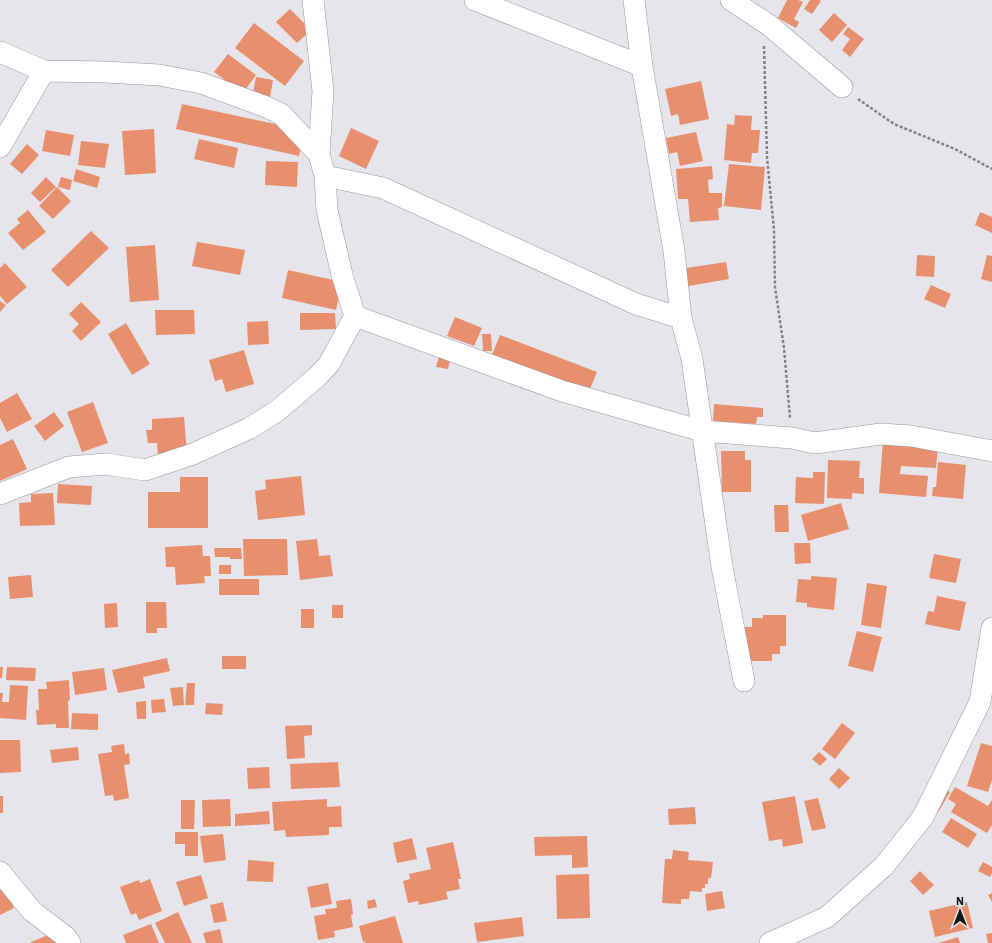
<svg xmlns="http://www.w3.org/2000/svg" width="992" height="943" font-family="'IBM Plex Sans',sans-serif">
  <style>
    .building { fill: #e88f6e }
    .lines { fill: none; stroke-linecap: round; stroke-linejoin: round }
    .street-casing { stroke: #98979e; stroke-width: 22 }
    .path { stroke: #828286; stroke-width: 2.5; stroke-dasharray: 3 2; stroke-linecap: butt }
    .street { stroke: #fff; stroke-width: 21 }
  </style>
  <rect width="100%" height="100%" fill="#e6e5ec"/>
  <!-- building -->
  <path class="building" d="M787 0H798L803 2 794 19 799 22 796 28 778 18Z
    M810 0H819L821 1 812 14 804 9Z
    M290 9 311 30 297 43 276 22Z
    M834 13 847 25 832 42 819 30Z
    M254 23 304 61 285 86 235 48Z
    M848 27 864 39 850 57 842 50 850 39 843 34Z
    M228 54 256 75 243 93 214 72Z
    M256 77 273 80 270 97 253 93Z
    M701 81 709 119 680 125 678 114 671 116 665 89Z
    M182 104 289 127 303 137 299 156 176 129Z
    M735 115 752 116 751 130H760L758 153H752L751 163 724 160 727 124 734 125Z
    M351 128 379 141 366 169 339 156Z
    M154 129 156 173 125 175 122 131Z
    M46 130 74 135 70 156 42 151Z
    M696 132 703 161 680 166 677 152 669 154 666 138Z
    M199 139 238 148 234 168 194 159Z
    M81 141 109 144 105 168 78 165Z
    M27 144 39 155 22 174 10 164Z
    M266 161 298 162 297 187 265 185Z
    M729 164 765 167 761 210 724 206Z
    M712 166 713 179 708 180 709 193H722V207L718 208 719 220 690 222 688 199H678L676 169Z
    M76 169 100 177 97 188 73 181Z
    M46 177 56 187 40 202 31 193Z
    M61 177 72 180 70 190 58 187Z
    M57 187 71 201 53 219 39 206Z
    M28 210 46 232 23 250 8 233 20 223 17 219Z
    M980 212 992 217V233L975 225Z
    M91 231 109 248 68 287 51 270Z
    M197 242 245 250 240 275 192 266Z
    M155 245 159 300 130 302 126 247Z
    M917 255 935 256 934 277 916 276Z
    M987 255 992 256V282L981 279Z
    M726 262 729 279 683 287 680 269Z
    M5 263 27 287 7 304 0 296V268Z
    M288 270 342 282 336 310 282 298Z
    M931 285 951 294 945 308 924 299Z
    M0 301 6 305 0 312Z
    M81 302 101 322 81 341 72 331 79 324 69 314Z
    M155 310H194L195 334 156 335Z
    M300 313H335L336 329 300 330Z
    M455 317 482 328 474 346 447 336Z
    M268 321 269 344 248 345 247 322Z
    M126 323 150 364 132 375 108 334Z
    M482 334H491L492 351H483Z
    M500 335 597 372 588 394 491 357Z
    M244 350 254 384 226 392 222 379 215 381 209 360Z
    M440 353 451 356 448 369 436 367Z
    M17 393 32 419 7 432 0 418V403Z
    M93 402 108 443 82 452 67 412Z
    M714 404 763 408V417H757L756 424 713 421Z
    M54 412 64 426 45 441 34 426Z
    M184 417 187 454 158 457 157 443H148L146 430H152V419Z
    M13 439 27 469 0 481V445Z
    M883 441 938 446 936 468 901 466 900 474 928 476 926 497 879 493Z
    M721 451H745V460H751V492H722Z
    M828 460 860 461 859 478H864V494L852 493V499L827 498Z
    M938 462 966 465 963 499 932 496 933 487H936Z
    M813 472H825L824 504 795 503 796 477 813 478Z
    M301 476 305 515 258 520 255 491 266 489 265 480Z
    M180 477H208V528H148V492H180Z
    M58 484 92 486 91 505 57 503Z
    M53 493 55 525 20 526 19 503 31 502V494Z
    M841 503 849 529 808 541 801 515Z
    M774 505H788L789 532H775Z
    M243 539H287L288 575 244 576Z
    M317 539 319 556 330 555 333 576 300 580 296 541Z
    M794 543H810L811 563 795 564Z
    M202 545 203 556H210L211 576H204L205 583 176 585 175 567H166L165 547Z
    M214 548H241L242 559H230V557H215Z
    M934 554 961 559 956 583 929 578Z
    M219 565H231V574H219Z
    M31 575 33 597 10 599 8 577Z
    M811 576 837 578 834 610 807 607V603L796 602 798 579 811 580Z
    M219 579H259V595H219Z
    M867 583 887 586 881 628 861 625Z
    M937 596 966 602 960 631 925 624 928 611 934 612Z
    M146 602H166L167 628H157V633H146Z
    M117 603 118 627 105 628 104 604Z
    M332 605H343V618H332Z
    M301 609H314V628H301Z
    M763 615H786V646H780V654H772V661H741L738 627H752V618H763Z
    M857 631 882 637 873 672 848 666Z
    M222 656H246V669H222Z
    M167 658 170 671 143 677 145 688 118 693 112 670Z
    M0 667H3L2 678H0Z
    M7 667 36 668 35 681 6 680Z
    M104 668 107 690 75 695 72 672Z
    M69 680 70 700 68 701 69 728H56V724L37 725 36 710H39L38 689H47L46 682Z
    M187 683H195L194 705H185Z
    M10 685 28 686 26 720 0 718V693H3L2 702H9Z
    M183 687 184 705 173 706 170 688Z
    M164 699 166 712 152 713 151 700Z
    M146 701V719H137L136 702Z
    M206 703 223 704 222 715 205 714Z
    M72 713 98 714V730L71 729Z
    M842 723 855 733 835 759 822 749Z
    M312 725V735L304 736 305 758 287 759 285 726Z
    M0 740H20L21 772 0 773Z
    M981 743 992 746V780L988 792 967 786Z
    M124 744 125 754 129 753 130 764 124 765 129 798 114 801 113 795 105 796 98 754 112 752 111 746Z
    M78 747 79 760 52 763 50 750Z
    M819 752 827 759 820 766 812 759Z
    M338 762 340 787 291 789 290 764Z
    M269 767 270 788 248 789 247 768Z
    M839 768 850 778 839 789 829 779Z
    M941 787 950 792 939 811 931 806Z
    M955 787 988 806 992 800V825L987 833 951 812 956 804 948 799Z
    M0 796H3V813H0Z
    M795 796 803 843 783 847 782 839 769 841 762 802Z
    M818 798 826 828 812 831 804 801Z
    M230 799 231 826 203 827 202 800Z
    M327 799V807L341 806 342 827H329V835L286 837 285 830 274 831 272 802Z
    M181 800H195L194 829H181Z
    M695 807 696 824 669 825 668 809Z
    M269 811 270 824 235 826V814Z
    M951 818 977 834 968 848 942 832Z
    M175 832H198V856H185V844H175Z
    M223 834 226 860 204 863 200 836Z
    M587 836 588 867 572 868V855L535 856 534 837Z
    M412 838 417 859 397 863 393 843Z
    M453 842 461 879H458L460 889 446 892 448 899 419 905 418 901 408 903 403 881 410 879 409 874 431 869 426 848Z
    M673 850 689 852 688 860 713 862 711 878H708V884H705V888H702V892L690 891 689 899H681V904L662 903 665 859H672Z
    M248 860 274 862 273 882 247 881Z
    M983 862 992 867V873L990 877 978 871Z
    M920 871 934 885 923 895 910 881Z
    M589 874 590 918 557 919 556 875Z
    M201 875 208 898 184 906 176 882Z
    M0 879 14 908 0 915Z
    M150 879 162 911 139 920 136 913 131 915 120 887 139 880 140 883Z
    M328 883 332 904 311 908 307 887Z
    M722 891 725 908 707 911 705 894Z
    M992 893V902L988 895Z
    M351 899 353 914 351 915 353 927 334 931 335 937 318 940 314 916 326 914 325 909 337 908 336 901Z
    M375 899 377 907 368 909 367 901Z
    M223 902 227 921 214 923 210 905Z
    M967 902 973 928 935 937 929 911Z
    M178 912 192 943H165L155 923Z
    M395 916 403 943H365V941L363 942 359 926Z
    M522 917 524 936 477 942 474 923Z
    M151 924 159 943H126L123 935Z
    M220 929 223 943H206L203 933Z
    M55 932 60 943H29Z
    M992 933V943H988L986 934Z
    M958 937 960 943H939Z"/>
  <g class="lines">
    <defs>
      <path id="street" d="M313 0 323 91 319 154
        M475 0 642 66
        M634 0 642 66 674 251 681 318 692 359 722 567 744 681
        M731 0 769 25 842 87
        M0 52 44 71
        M0 147 44 71 105 72 159 75 201 83 264 106 281 114 319 154 325 176 327 210 342 275 355 316 562 391 702 431 792 438 815 443 881 434 911 436 992 451
        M325 176 383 188 636 304 681 318
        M0 494 69 467 106 464 145 470 193 454 250 428 277 411 318 376 329 364 355 316
        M0 872 32 911 66 937 70 943
        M770 943 827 917 884 866 923 817 980 702 992 628"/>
    </defs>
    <!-- street casing -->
    <use href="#street" class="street-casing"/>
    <!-- path -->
    <path class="path" d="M764 46 767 157 774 230 775 287 784 348 790 418
      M858 99 894 124 955 149 992 169"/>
    <!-- street -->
    <use href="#street" class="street"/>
  </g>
  <!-- north arrow -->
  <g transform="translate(960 911)" stroke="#e6e5ec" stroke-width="3" paint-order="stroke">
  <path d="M0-3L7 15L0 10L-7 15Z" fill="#151517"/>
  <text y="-6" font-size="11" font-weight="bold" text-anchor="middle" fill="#151517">N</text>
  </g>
</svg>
